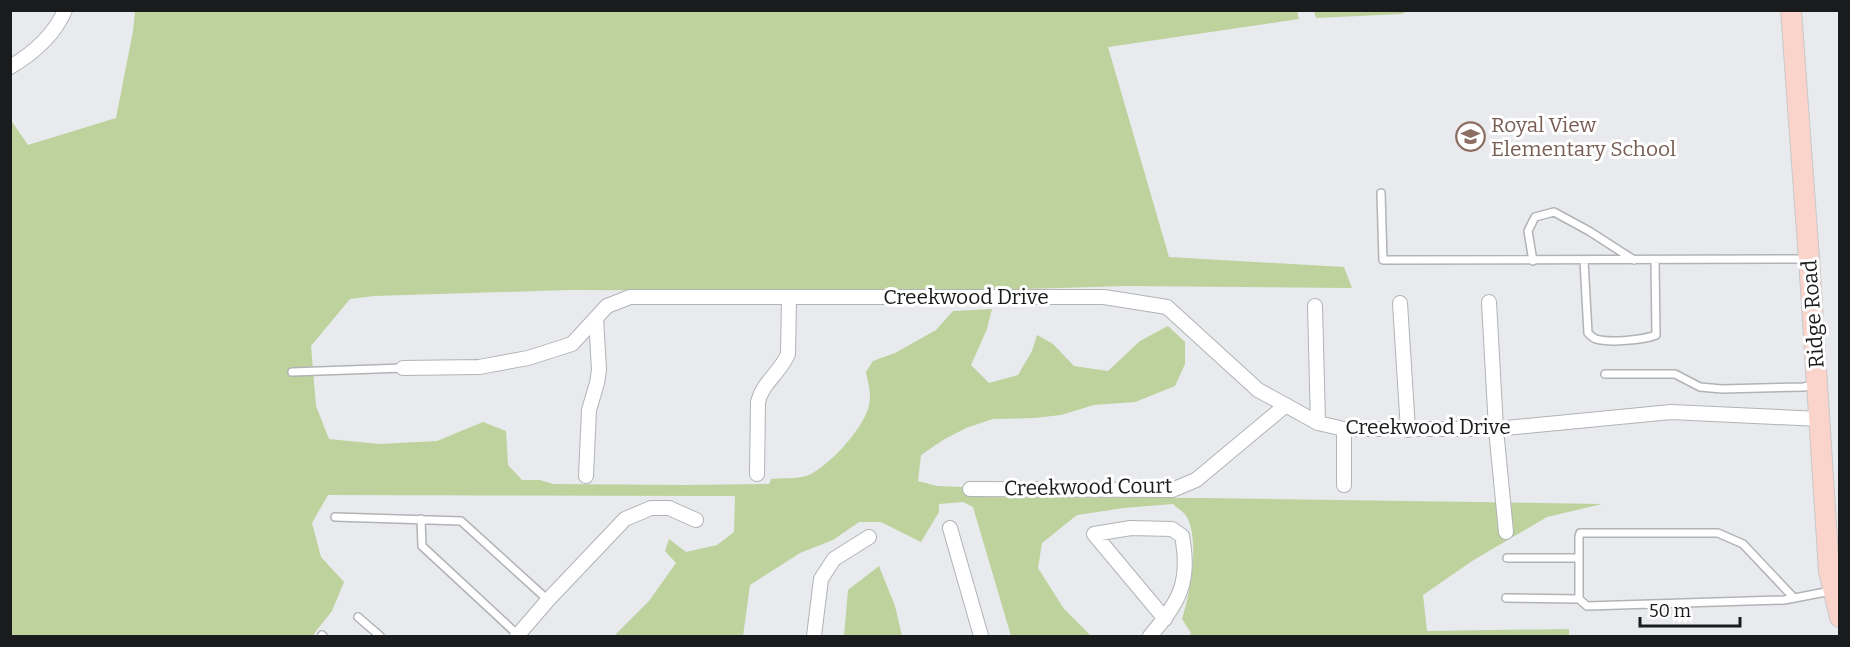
<svg xmlns="http://www.w3.org/2000/svg" width="1850" height="647" font-family="Bitter,serif">
  <style>
    .green { fill: #bdd29c }
    .lines { fill: none; stroke-linecap: round; stroke-linejoin: round }
    .lane-casing { stroke: #b1b3b6; stroke-width: 10 }
    .street-casing { stroke: #b1b3b6; stroke-width: 16 }
    .primary-casing { stroke: #c8c8c9; stroke-width: 22 }
    .lane { stroke: #fff; stroke-width: 7 }
    .street { stroke: #fff; stroke-width: 14 }
    .primary { stroke: #fad4ca; stroke-width: 20 }
    .labels { text-anchor: middle; stroke-width: 6; stroke-linejoin: round; paint-order: stroke }
    .education-label { font-size: 21px; fill: #785e54; stroke: #fff; text-anchor: start }
    .street-label { font-size: 21px; fill: #1a1b1c; stroke: #fff }
  </style>
  <rect width="100%" height="100%" fill="#e8eaed"/>
  <!-- green -->
  <path class="green" d="M135 11H1297L1299 19 1108 47 1169 257 1344 267 1352 288 1127 286 962 291 569 290 374 296 350 299 311 346 316 406 329 439 379 444 437 441 483 422 506 431 508 465 522 480H540L553 484 687 485 769 484 771 479C783 478 799 479 809 475 829 466 865 427 869 405 872 395 868 383 866 372L873 361 895 353 936 330 953 311 992 309 987 329 971 365 989 383 1018 375 1032 351 1037 335 1053 344 1074 366 1108 371 1140 341 1168 326 1185 342V364L1175 386 1135 402 1094 405 1061 415 1034 418 993 419 966 428 943 440 921 455 918 481 937 486 962 487 978 497 1199 498 1602 504 1547 517 1472 561 1423 595 1427 631 1569 629V636H1189L1191 633 1182 619C1190 593 1200 543 1187 517 1184 512 1177 508 1173 504L1124 508 1077 515 1042 543 1038 568 1064 609 1091 636H1011L973 507 963 502 939 504V512L921 542 881 522H859L833 540 800 553 750 585 743 636H614L649 601 676 563 665 551 669 539 686 552 717 545 734 532 735 496 328 495 312 523 321 557 344 582 332 611 316 631 313 636H11L10 119 28 145 116 118 133 31Z
    M1314 11V10L1408 11 1401 14 1316 18Z
    M879 566 895 606 902 636H844L848 590Z"/>
  <g class="lines">
    <defs>
      <path id="lane" d="M1381 193 1383 260 1807 259
        M1533 261 1528 231 1535 217 1554 212 1589 231 1634 260
        M1584 261 1588 333C1590 335 1593 338 1596 339 1610 343 1643 340 1656 335L1655 260
        M292 372 403 368
        M1605 374H1675L1700 387 1722 389 1803 387 1815 385
        M335 517 461 521 548 600
        M421 519 422 546 518 635
        M1507 558H1579
        M1506 598 1579 599
        M1794 598 1743 544 1718 533H1580L1579 537V599L1587 606 1784 600 1831 591
        M358 617 380 636
        M322 635 323 636"/>
      <path id="street" d="M10 67C34 53 54 36 65 10
        M1489 302 1496 429 1506 532
        M1400 303 1408 430
        M1315 306 1318 423
        M403 368 479 367 528 358 572 344 607 306 630 297H1104L1167 307 1258 390 1318 423 1344 429H1496L1671 412 1820 419
        M1344 429V485
        M757 474 758 402C762 383 780 373 788 354L789 298
        M586 476 589 410 597 383 599 370 596 318
        M970 489 1172 490 1196 480 1286 405
        M950 528 981 636
        M517 636 548 600 625 519 651 508H669L696 520
        M814 636 821 579 834 559 869 537
        M1150 636C1179 602 1191 583 1182 536L1172 529 1131 528 1094 534 1165 619"/>
      <path id="primary" d="M1791 10 1809 259 1829 571 1840 617"/>
    </defs>
    <!-- lane casing -->
    <use href="#lane" class="lane-casing"/>
    <!-- street casing -->
    <use href="#street" class="street-casing"/>
    <!-- primary casing -->
    <use href="#primary" class="primary-casing"/>
    <!-- lane -->
    <use href="#lane" class="lane"/>
    <!-- street -->
    <use href="#street" class="street"/>
    <!-- primary -->
    <use href="#primary" class="primary"/>
  </g>
  <!-- icons -->
  <defs>
    <symbol id="school-ring" viewBox="-11 -11 22 22"><circle r="9.5" fill="#fff" stroke="#8d6e63" stroke-width="1.5"/><path d="M0-5L7-2L0 1L-7-2ZM-4 1L0 2.5L4 1V4Q0 6-4 4Z" fill="#8d6e63"/></symbol>
  </defs>
  <g fill-rule="evenodd">
    <use href="#school-ring" x="1454" y="120" width="33" height="33"/>
  </g>
  <g class="labels">
    <!-- education labels -->
    <g class="education-label">
      <text x="1491" y="132">Royal View<tspan x="1491" dy="24">Elementary School</tspan></text>
    </g>
    <!-- street labels -->
    <g class="street-label">
      <text x="966" y="304">Creekwood Drive</text>
      <text transform="translate(1813 314) rotate(-94)" y="7">Ridge Road</text>
      <text x="1428" y="434">Creekwood Drive</text>
      <text transform="translate(1088 487) rotate(-1)" y="7">Creekwood Court</text>
    </g>
  </g>
  <!-- border -->
  <rect width="1850" height="647" fill="none" stroke="#1a1b1c" stroke-width="24"/>
  <!-- scale -->
  <path d="M1640 617v9h100v-9" fill="none" stroke="#1a1b1c" stroke-width="3"/>
  <text x="1649" y="617" font-size="18" fill="#1a1b1c" stroke="#ffffff" stroke-width="4.5" paint-order="stroke">50 m</text>
</svg>
